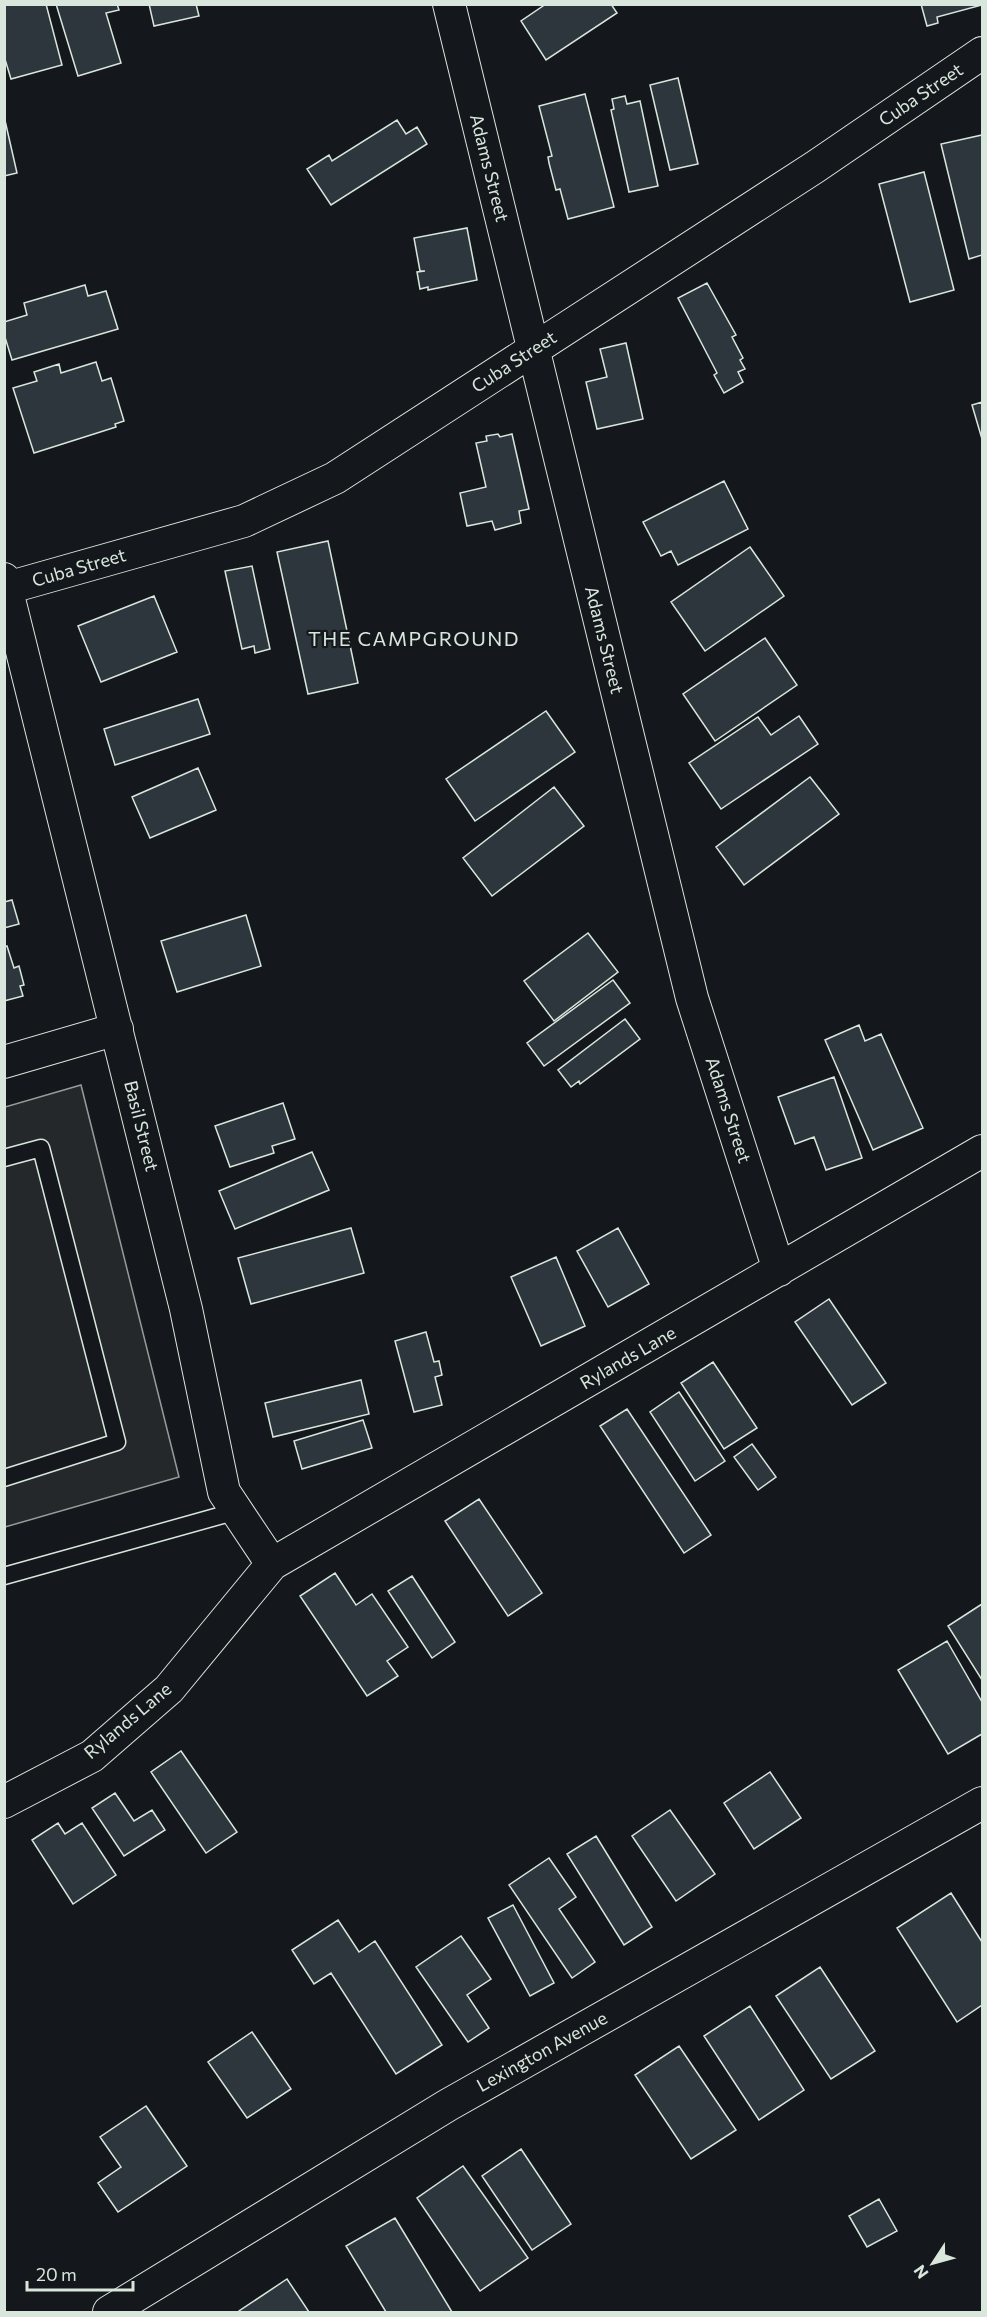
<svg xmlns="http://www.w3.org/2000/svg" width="987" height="2317" font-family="Commissioner,sans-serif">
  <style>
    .parking { fill: #24282b; stroke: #939e99; stroke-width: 1.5 }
    .building { fill: #2c363c; stroke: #d8e6dc; stroke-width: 1.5 }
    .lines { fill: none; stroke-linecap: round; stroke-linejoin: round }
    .lane-casing { stroke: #d8e6dc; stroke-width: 19 }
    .street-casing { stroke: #d8e6dc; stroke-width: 34 }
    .lane { stroke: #14181c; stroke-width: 16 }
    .street { stroke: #14181c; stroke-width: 32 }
    .labels { text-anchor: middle; stroke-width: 4.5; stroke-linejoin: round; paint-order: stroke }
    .street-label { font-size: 18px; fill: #d8e6dc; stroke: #14181c }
    .neighbourhood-label { font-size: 20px; letter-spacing: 1.5px; fill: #d8e6dc; stroke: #14181c }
  </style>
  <rect width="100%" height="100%" fill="#14181c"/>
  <!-- parking -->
  <path class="parking" d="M81 1085 179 1477 5 1527V1107Z"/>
  <!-- building -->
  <path class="building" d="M4 4H46L62 65 11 79 4 56Z
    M56 4H117L119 10 106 13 121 63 78 76Z
    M149 4H196L199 16 154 26Z
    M546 4H611L617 13 546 60 521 21Z
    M921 4H982V5L937 17 938 23 927 26Z
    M678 78 698 164 670 170 650 85Z
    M585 94 614 207 568 219 560 189 556 190 549 163 548 157 552 156 539 106Z
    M625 96 627 104 640 101 658 186 629 192 611 110 614 109 612 99Z
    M4 116 17 173 4 176Z
    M397 120 406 134 417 127 427 144 331 205 307 169 329 155 332 161Z
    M982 135V255L969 259 941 144Z
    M924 172 954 290 910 302 879 184Z
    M467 228 477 280 428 290V287L420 289 417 272 425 271H420L414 238Z
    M707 283 736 335 732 337 743 358 740 360 745 369 738 372 743 382 724 393 714 375 717 373 716 371 678 298Z
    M85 285 88 296 106 291 118 329 12 360 4 334V322L27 315 24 303Z
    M626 343 643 419 597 429 586 382 607 377 600 349Z
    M96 362 102 381 111 378 124 421 115 424 116 427 34 453 13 388 37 381 34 372 59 364 61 373Z
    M982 402V439L972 405Z
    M498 434 500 437 512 434 529 509 519 511 521 523 495 530 492 521 467 526 460 493 486 487 476 443 487 441 486 436Z
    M724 481 748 529 678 565 671 551 661 556 643 522Z
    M328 541 358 683 308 694 277 552Z
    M750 547 784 596 705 651 671 602Z
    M252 566 270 649 255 653 254 646 242 649 225 571Z
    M154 596 177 652 101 682 78 626Z
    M765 638 797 685 715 741 683 694Z
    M198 699 210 734 115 765 104 729Z
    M546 711 575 752 475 821 446 779Z
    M799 716 818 744 721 809 689 763 758 717 771 735Z
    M198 768 216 810 150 838 132 797Z
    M810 777 839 814 744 885 716 847Z
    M554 787 584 826 492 896 463 858Z
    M12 900 19 924 4 928V902Z
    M246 915 261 966 177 992 161 941Z
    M588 933 618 972 554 1021 524 981Z
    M7 946 14 968 19 966 24 985 20 986 23 996 4 1001V947Z
    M613 980 630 1003 544 1066 527 1043Z
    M625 1019 640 1039 580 1084 579 1081 571 1087 558 1070Z
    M859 1025 865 1041 881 1034 923 1128 873 1150 825 1040Z
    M834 1077 862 1158 826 1170 814 1137 795 1144 778 1097Z
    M283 1103 295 1139 272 1146 274 1153 230 1167 215 1126Z
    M312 1152 329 1190 235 1229 219 1191Z
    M351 1228 364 1273 251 1304 238 1258Z
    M618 1228 649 1284 608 1307 577 1251Z
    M556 1257 585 1326 541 1346 511 1277Z
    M829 1299 886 1383 852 1405 795 1322Z
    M426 1332 434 1362 439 1361 442 1375 435 1377 442 1405 414 1412 395 1341Z
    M713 1362 757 1428 724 1449 681 1383Z
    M361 1380 369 1414 273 1437 265 1403Z
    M679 1392 725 1461 695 1481 650 1412Z
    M627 1409 711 1535 684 1553 600 1426Z
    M363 1420 372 1448 302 1469 294 1441Z
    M752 1444 776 1477 758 1490 734 1457Z
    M479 1499 542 1593 508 1616 445 1521Z
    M335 1573 356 1605 372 1594 408 1647 387 1661 398 1676 367 1696 300 1596Z
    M412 1576 455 1642 432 1658 388 1591Z
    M982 1604V1680L948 1626Z
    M947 1641 982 1702V1734L948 1754 898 1670Z
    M181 1751 237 1832 206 1853 151 1772Z
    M770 1772 801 1818 754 1849 724 1803Z
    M115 1793 134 1821 152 1810 165 1830 124 1856 92 1808Z
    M670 1810 715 1874 676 1901 632 1836Z
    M58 1823 65 1834 82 1823 116 1875 73 1904 32 1840Z
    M596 1836 652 1927 624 1945 567 1854Z
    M549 1858 576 1897 559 1909 595 1962 572 1978 509 1885Z
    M951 1893 982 1942V2005L957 2022 897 1928Z
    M513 1905 554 1983 530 1996 488 1918Z
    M338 1920 359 1952 375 1941 442 2045 396 2074 331 1973 314 1984 292 1950Z
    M461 1936 491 1979 467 1995 489 2028 468 2042 416 1967Z
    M820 1967 875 2051 831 2079 776 1996Z
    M750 2006 804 2090 759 2120 704 2036Z
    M252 2032 291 2089 247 2118 208 2062Z
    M679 2046 736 2130 691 2159 635 2075Z
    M146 2106 187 2166 118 2212 98 2183 121 2167 100 2137Z
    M521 2149 571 2224 532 2250 482 2176Z
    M463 2166 528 2258 480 2291 417 2198Z
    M879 2199 897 2231 867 2247 849 2216Z
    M395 2218 452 2312H386L346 2246Z
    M287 2279 309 2312H239V2311Z"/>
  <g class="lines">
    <defs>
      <path id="lane" d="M4 1158 41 1148 117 1442 4 1478
        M4 1576 237 1511"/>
      <path id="street" d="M449 4 692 998 779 1270
        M4 579 186 1309 224 1492 272 1564
        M7 588 244 521 335 478 815 167 982 53
        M4 1062 117 1029
        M4 1802 92 1756 169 1689 272 1564 982 1151
        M109 2312 448 2105 982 1803"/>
    </defs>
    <!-- lane casing -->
    <use href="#lane" class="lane-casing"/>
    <!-- street casing -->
    <use href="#street" class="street-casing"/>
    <!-- lane -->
    <use href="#lane" class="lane"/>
    <!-- street -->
    <use href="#street" class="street"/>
  </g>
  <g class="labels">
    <!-- street labels -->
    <g class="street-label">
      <text transform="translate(921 95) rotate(-34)" y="6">Cuba Street</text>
      <text transform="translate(489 168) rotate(76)" y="6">Adams Street</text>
      <text transform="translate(514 362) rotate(-33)" y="6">Cuba Street</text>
      <text transform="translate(79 568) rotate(-16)" y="6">Cuba Street</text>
      <text transform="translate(604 640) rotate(76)" y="6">Adams Street</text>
      <text transform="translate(728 1110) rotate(72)" y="6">Adams Street</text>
      <text transform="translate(141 1126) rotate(76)" y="6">Basil Street</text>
      <text transform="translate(628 1358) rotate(-30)" y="6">Rylands Lane</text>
      <text transform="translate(128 1721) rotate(-40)" y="6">Rylands Lane</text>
      <text transform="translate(542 2052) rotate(-29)" y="6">Lexington Avenue</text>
    </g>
    <!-- neighbourhood labels -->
    <g class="neighbourhood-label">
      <text x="414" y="646">THE CAMPGROUND</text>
    </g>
  </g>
  <!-- border -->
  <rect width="987" height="2317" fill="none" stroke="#d8e6dc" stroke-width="12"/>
  <!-- north arrow -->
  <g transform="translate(933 2263) rotate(234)" stroke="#14181c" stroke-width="4.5" paint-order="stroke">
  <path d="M0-4.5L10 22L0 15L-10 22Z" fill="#d8e6dc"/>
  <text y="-9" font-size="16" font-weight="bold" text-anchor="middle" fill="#d8e6dc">N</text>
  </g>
  <!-- scale -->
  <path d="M27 2281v9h106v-9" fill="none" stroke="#d8e6dc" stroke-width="3"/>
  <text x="36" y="2281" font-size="18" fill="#d8e6dc" stroke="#14181c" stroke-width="4.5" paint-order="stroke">20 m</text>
</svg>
